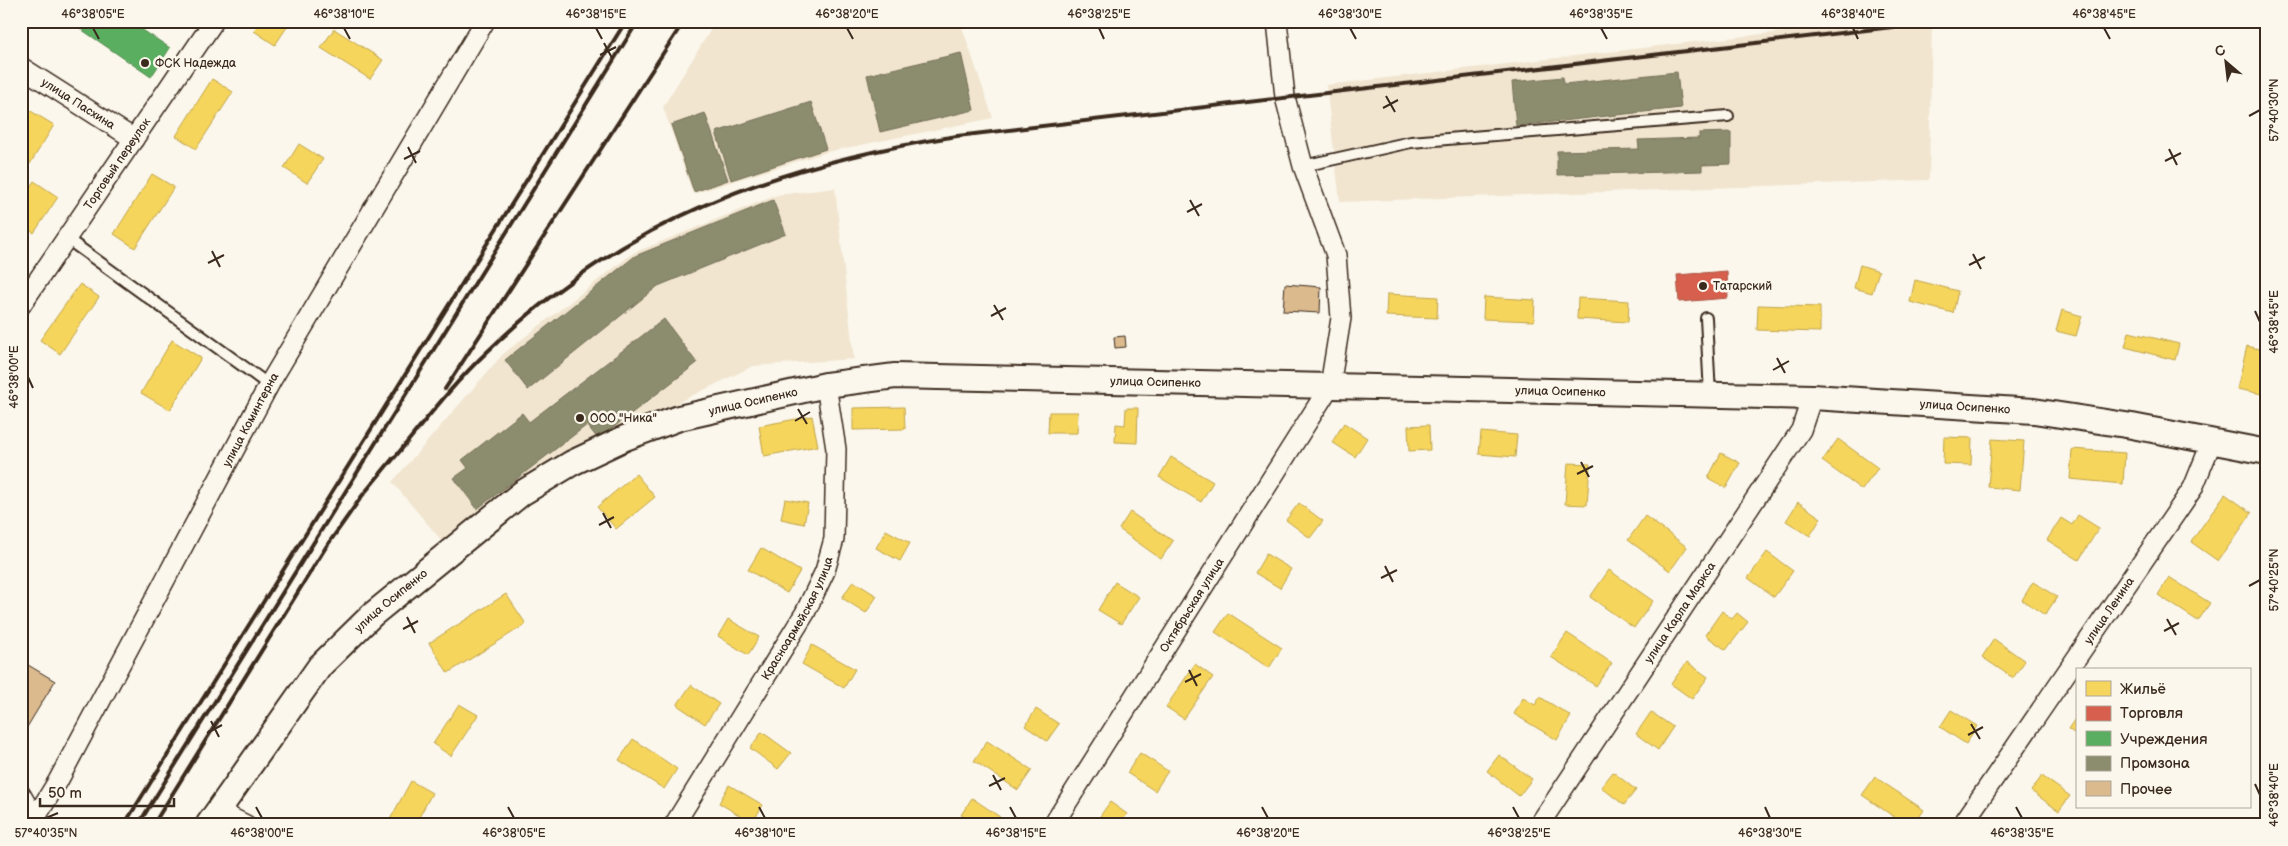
<svg xmlns="http://www.w3.org/2000/svg" width="2288" height="846" font-family="'Balsamiq Sans',sans-serif">
  <style>
    .built { fill: #f1e5d0 }
    .homes { fill: #f6d55c; stroke: #bea249 }
    .shops { fill: #d6604d; stroke: #a8503f }
    .public { fill: #5aae61; stroke: #51864d }
    .industry { fill: #8c8c6e; stroke: #746f56 }
    .building { fill: #dbba8e; stroke: #3b2a1e }
    .lines { fill: none; stroke-linecap: round; stroke-linejoin: round }
    .service-casing { stroke: #3b2a1e; stroke-width: 14 }
    .minor-casing { stroke: #3b2a1e; stroke-width: 22 }
    .tertiary-casing { stroke: #3b2a1e; stroke-width: 28 }
    .service { stroke: #fbf7ec; stroke-width: 10 }
    .minor { stroke: #fbf7ec; stroke-width: 19 }
    .tertiary { stroke: #fbf7ec; stroke-width: 24 }
    .rail { stroke: #3b2a1e; stroke-width: 4 }
    .ticks { fill: none; stroke: #3b2a1e; stroke-width: 2 }
    .poi-dot { fill: #3b2a1e; stroke: #fbf7ec; stroke-width: 2 }
    .labels { text-anchor: middle; stroke-width: 5; stroke-linejoin: round; paint-order: stroke }
    .poi-label { font-size: 12px; fill: #3b2a1e; stroke: #fbf7ec; text-anchor: start }
    .street-label { font-size: 12px; fill: #3b2a1e; stroke: #fbf7ec }
    .neatline { fill: none; stroke: #3b2a1e; stroke-width: 2 }
    .ticks-label { font-size: 12px; text-anchor: middle; fill: #3b2a1e }
  </style>
  <rect width="100%" height="100%" fill="#fbf7ec"/>
  <filter id="ink" filterUnits="userSpaceOnUse"><feTurbulence type="fractalNoise" baseFrequency=".02" numOctaves="2"/><feDisplacementMap in="SourceGraphic" scale="10" xChannelSelector="R" yChannelSelector="G"/><feConvolveMatrix kernelMatrix="1 2 1 2 8 2 1 2 1" color-interpolation-filters="sRGB"/></filter>
  <g filter="url(#ink)">
    <!-- built -->
    <path class="built" d="M716 21H960L993 118 827 152 693 194 663 107Z
      M1873 21H1932L1929 180 1340 202 1326 85Z
      M835 188 854 359 753 366 599 441 582 442 442 541 392 482 503 354 633 253 777 195Z"/>
    <!-- homes -->
    <path class="homes" d="M260 21H291L275 45 254 31Z
      M334 29 383 60 370 79 321 48Z
      M212 79 233 92 196 149 176 136Z
      M29 110 54 125 30 164 21 158V123Z
      M299 144 323 159 307 183 284 168Z
      M152 174 174 187 135 248 114 234Z
      M34 181 58 197 34 233 21 224V200Z
      M1860 265 1879 271 1872 293 1854 288Z
      M1915 280 1958 291 1953 313 1910 302Z
      M80 284 99 297 60 354 40 340Z
      M1387 294 1438 297 1437 318 1386 316Z
      M1484 297 1535 300 1534 321 1483 319Z
      M1578 298 1629 301 1628 322 1577 319Z
      M1758 305 1820 307V332L1757 330Z
      M2062 310 2082 316 2076 336 2056 331Z
      M2129 332 2179 344 2175 360 2125 347Z
      M172 340 201 358 170 410 141 393Z
      M2247 346 2267 351V395L2237 389Z
      M904 407 905 429 853 430V408Z
      M1126 408H1138L1137 443 1115 442 1116 424 1125 425Z
      M1049 412H1078L1077 433H1048Z
      M812 416 818 446 764 456 759 426Z
      M1344 423 1367 438 1355 457 1332 442Z
      M1429 425 1430 450 1409 451 1408 426Z
      M1481 432 1517 435 1515 457 1479 454Z
      M1944 437 1972 438 1971 465 1943 464Z
      M1838 439 1878 468 1862 490 1822 461Z
      M1992 439 2024 441 2020 490 1988 487Z
      M2072 449 2125 453 2123 484 2070 479Z
      M1721 453 1740 463 1726 488 1708 478Z
      M1171 457 1213 482 1201 502 1159 477Z
      M1568 463 1590 464 1587 505 1565 504Z
      M636 474 655 497 616 529 597 507Z
      M2225 494 2252 513 2218 561 2191 542Z
      M785 499 808 503 804 524 781 519Z
      M1798 502 1821 518 1810 536 1786 521Z
      M1299 503 1323 521 1310 538 1286 520Z
      M1130 512 1173 541 1161 559 1119 529Z
      M2078 515 2099 528 2079 560 2047 540 2061 518 2072 525Z
      M1645 516 1687 547 1670 571 1628 540Z
      M886 530 910 543 900 561 876 548Z
      M761 548 800 571 787 593 748 570Z
      M1767 552 1793 571 1774 597 1748 578Z
      M1266 554 1291 569 1280 588 1255 573Z
      M1609 570 1653 601 1634 628 1590 597Z
      M2169 577 2210 603 2198 621 2158 595Z
      M853 581 877 596 866 613 842 598Z
      M1115 582 1139 597 1121 624 1098 610Z
      M2033 582 2057 597 2045 615 2022 600Z
      M506 594 526 624 448 673 429 643Z
      M1722 611 1732 619 1737 613 1748 622 1726 650 1705 635Z
      M1228 613 1282 648 1269 668 1215 632Z
      M728 619 759 637 748 655 718 636Z
      M1567 633 1612 663 1596 686 1551 657Z
      M1994 639 2025 661 2013 678 1982 657Z
      M812 645 855 669 844 688 802 664Z
      M1687 662 1708 677 1692 699 1671 684Z
      M1195 664 1213 677 1184 719 1166 707Z
      M691 685 719 704 705 724 677 705Z
      M1540 697 1571 716 1557 740 1514 714 1523 698 1535 705Z
      M459 704 478 715 451 756 433 744Z
      M1036 709 1059 724 1047 741 1025 726Z
      M1951 710 1977 726 1966 744 1940 727Z
      M1651 712 1673 727 1658 750 1636 734Z
      M2077 716V735L2068 729Z
      M762 732 791 753 778 769 750 748Z
      M633 739 677 769 664 789 619 760Z
      M987 741 1032 770 1018 790 974 761Z
      M1140 753 1168 771 1155 791 1127 773Z
      M1499 755 1532 779 1519 796 1487 771Z
      M1613 772 1636 790 1624 805 1601 787Z
      M2042 776 2070 796 2059 811 2031 791Z
      M1875 777 1924 810 1914 825H1906L1862 795Z
      M411 781 432 793 415 825H387Z
      M729 785 763 805 752 823 719 803Z
      M972 798 1000 817 994 825H976L961 815Z
      M1110 802 1127 814 1120 825H1105L1098 819Z"/>
    <!-- shops -->
    <path class="shops" d="M1727 271 1728 298 1679 302 1677 275Z"/>
    <!-- public -->
    <path class="public" d="M69 21H129L170 48 151 77Z"/>
    <!-- industry -->
    <path class="industry" d="M961 53 974 110 880 132 867 75Z
      M1677 72 1681 108 1516 126 1512 82 1563 77 1564 84Z
      M811 102 826 149 731 180 716 132Z
      M705 113 728 180 694 192 671 125Z
      M1731 132V164L1702 165V171L1557 175V151L1639 149 1638 140 1699 138V133Z
      M773 200 786 234 658 286 528 390 505 360 635 256Z
      M664 319 697 363 598 439 587 425 477 509 454 478 468 468 462 460 522 413 529 422Z"/>
    <!-- building -->
    <path class="building" d="M1285 284 1321 287 1320 313 1283 311Z
      M1125 336 1126 347 1115 348 1114 337Z
      M28 665 55 681 21 737V676Z"/>
    <g class="lines">
      <defs>
        <path id="service" d="M1303 166 1411 142 1728 116
          M66 238 269 385
          M1706 318 1710 395"/>
        <g id="minor">
          <path id="s1" d="M21 67 134 139"/>
          <path id="s2" d="M21 305 214 21"/>
          <path d="M21 795 34 817"/>
          <path d="M218 811 246 825"/>
          <path id="s3" d="M31 825 58 781 271 381 485 21"/>
          <path id="s4" d="M674 825 805 613 825 571 834 539 836 449 826 385"/>
          <path id="s5" d="M1053 825 1330 386 1341 318 1336 255 1303 166 1285 97 1277 21"/>
          <path id="s6" d="M1539 825 1801 430 1812 397"/>
          <path id="s7" d="M1962 825 2193 488 2212 441"/>
        </g>
        <g id="tertiary">
          <path id="s8" d="M208 825 320 666 372 615 522 493 572 463 625 438 679 418 826 385 895 376 1812 397 2034 411 2132 426 2267 452"/>
        </g>
      </defs>
      <!-- service casing -->
      <use href="#service" class="service-casing"/>
      <!-- minor casing -->
      <use href="#minor" class="minor-casing"/>
      <!-- tertiary casing -->
      <use href="#tertiary" class="tertiary-casing"/>
      <!-- service -->
      <use href="#service" class="service"/>
      <!-- minor -->
      <use href="#minor" class="minor"/>
      <!-- tertiary -->
      <use href="#tertiary" class="tertiary"/>
      <!-- rail -->
      <path class="rail" d="M445 389 684 21
        M390 463C421 426 451 386 487 352 623 220 773 165 957 136L1944 21
        M124 825 626 21
        M138 825 638 21
        M153 825 326 547 362 496 394 457"/>
    </g>
  </g>
  <!-- ticks -->
  <path class="ticks" d="M93 28 99 39M344 28 350 39M596 28 602 39M847 28 853 39M1099 28 1104 39M1350 28 1356 39M1601 28 1607 39M1853 28 1858 39M2104 28 2110 39M604 43 612 58M600 55 616 47M1386 96 1395 112M1383 108 1398 100M2249 116 2260 110M408 147 416 163M2169 149 2177 165M404 159 420 151M2165 161 2181 153M1190 200 1199 216M1187 212 1202 204M212 251 220 267M1973 254 1981 269M208 263 224 255M1969 265 1985 257M994 305 1003 320M2255 311 2260 322M991 316 1006 308M1777 358 1785 373M1773 370 1789 361M28 377 33 388M798 409 807 424M795 421 810 412M1581 462 1589 477M1577 474 1593 466M603 513 611 528M599 525 614 517M1385 566 1393 582M1381 578 1397 570M2249 586 2260 580M407 617 415 633M2167 619 2176 635M403 629 418 621M2164 631 2179 623M1189 670 1197 686M1185 682 1201 674M211 721 219 737M1971 724 1980 739M207 733 222 725M1968 735 1983 727M993 775 1001 790M2255 784 2260 795M989 786 1005 778M256 807 262 818M508 807 514 818M759 807 765 818M1010 807 1016 818M1262 807 1268 818M1513 807 1519 818M1765 807 1770 818M2016 807 2022 818M46 818 58 813"/>
  <!-- markers -->
  <g class="poi-dot">
    <circle cx="145" cy="63" r="5"/>
    <circle cx="1703" cy="286" r="5"/>
    <circle cx="580" cy="418" r="5"/>
  </g>
  <g class="labels">
    <!-- poi labels -->
    <g class="poi-label">
      <text x="155" y="67">ФСК Надежда</text>
      <text x="1713" y="290">Татарский</text>
      <text x="590" y="422">ООО "Ника"</text>
    </g>
    <!-- street labels -->
    <g class="street-label">
      <text dy="4" stroke="none"><textPath href="#s1" startOffset="68">улица Пасхина</textPath></text>
      <text dy="4" stroke="none"><textPath href="#s2" startOffset="171">Торговый переулок</textPath></text>
      <text dy="4" stroke="none"><textPath href="#s8" startOffset="1116">улица Осипенко</textPath></text>
      <text dy="4" stroke="none"><textPath href="#s8" startOffset="1521">улица Осипенко</textPath></text>
      <text dy="4" stroke="none"><textPath href="#s8" startOffset="711">улица Осипенко</textPath></text>
      <text dy="4" stroke="none"><textPath href="#s8" startOffset="1926">улица Осипенко</textPath></text>
      <text dy="4" stroke="none"><textPath href="#s3" startOffset="461">улица Коминтерна</textPath></text>
      <text dy="4" stroke="none"><textPath href="#s8" startOffset="291">улица Осипенко</textPath></text>
      <text dy="4" stroke="none"><textPath href="#s5" startOffset="260">Октябрьская улица</textPath></text>
      <text dy="4" stroke="none"><textPath href="#s7" startOffset="260">улица Ленина</textPath></text>
      <text dy="4" stroke="none"><textPath href="#s6" startOffset="255">улица Карла Маркса</textPath></text>
      <text dy="4" stroke="none"><textPath href="#s4" startOffset="241">Красноармейская улица</textPath></text>
    </g>
  </g>
  <!-- margin -->
  <rect width="2288" height="846" fill="none" stroke="#fbf7ec" stroke-width="55"/>
  <!-- legend -->
  <rect x="2076" y="668" width="175" height="140" fill="#fbf7ec" stroke="#aea59a"/>
  <rect x="2086" y="681" width="25" height="15" fill="#f6d55c" stroke="#aea59a"/>
  <text x="2120" y="694" font-size="15" fill="#3b2a1e">Жильё</text>
  <rect x="2086" y="706" width="25" height="15" fill="#d6604d" stroke="#aea59a"/>
  <text x="2120" y="718" font-size="15" fill="#3b2a1e">Торговля</text>
  <rect x="2086" y="731" width="25" height="15" fill="#5aae61" stroke="#aea59a"/>
  <text x="2120" y="744" font-size="15" fill="#3b2a1e">Учреждения</text>
  <rect x="2086" y="756" width="25" height="15" fill="#8c8c6e" stroke="#aea59a"/>
  <text x="2120" y="768" font-size="15" fill="#3b2a1e">Промзона</text>
  <rect x="2086" y="781" width="25" height="15" fill="#dbba8e" stroke="#aea59a"/>
  <text x="2120" y="794" font-size="15" fill="#3b2a1e">Прочее</text>
  <!-- north arrow -->
  <g transform="translate(2226 62) rotate(332)" stroke="#fbf7ec" stroke-width="4" paint-order="stroke">
  <path d="M0-4L9 19L0 12L-9 19Z" fill="#3b2a1e"/>
  <text y="-8" font-size="14" font-weight="bold" text-anchor="middle" fill="#3b2a1e">С</text>
  </g>
  <!-- scale -->
  <path d="M40 798v8h134v-8" fill="none" stroke="#3b2a1e" stroke-width="2.5"/>
  <text x="48" y="798" font-size="15" fill="#3b2a1e" stroke="#fbf7ec" stroke-width="4" paint-order="stroke">50 m</text>
  <rect x="28" y="28" width="2232" height="790" class="neatline"/>
  <g class="ticks-label">
    <text x="93" y="18">46°38'05"E</text>
    <text x="344" y="18">46°38'10"E</text>
    <text x="596" y="18">46°38'15"E</text>
    <text x="847" y="18">46°38'20"E</text>
    <text x="1099" y="18">46°38'25"E</text>
    <text x="1350" y="18">46°38'30"E</text>
    <text x="1601" y="18">46°38'35"E</text>
    <text x="1853" y="18">46°38'40"E</text>
    <text x="2104" y="18">46°38'45"E</text>
    <text transform="translate(2274 110) rotate(-90)" y="4">57°40'30"N</text>
    <text transform="translate(2274 322) rotate(-90)" y="4">46°38'45"E</text>
    <text transform="translate(14 377) rotate(-90)" y="4">46°38'00"E</text>
    <text transform="translate(2274 580) rotate(-90)" y="4">57°40'25"N</text>
    <text transform="translate(2274 795) rotate(-90)" y="4">46°38'40"E</text>
    <text x="46" y="837">57°40'35"N</text>
    <text x="262" y="837">46°38'00"E</text>
    <text x="514" y="837">46°38'05"E</text>
    <text x="765" y="837">46°38'10"E</text>
    <text x="1016" y="837">46°38'15"E</text>
    <text x="1268" y="837">46°38'20"E</text>
    <text x="1519" y="837">46°38'25"E</text>
    <text x="1770" y="837">46°38'30"E</text>
    <text x="2022" y="837">46°38'35"E</text>
  </g>
</svg>
